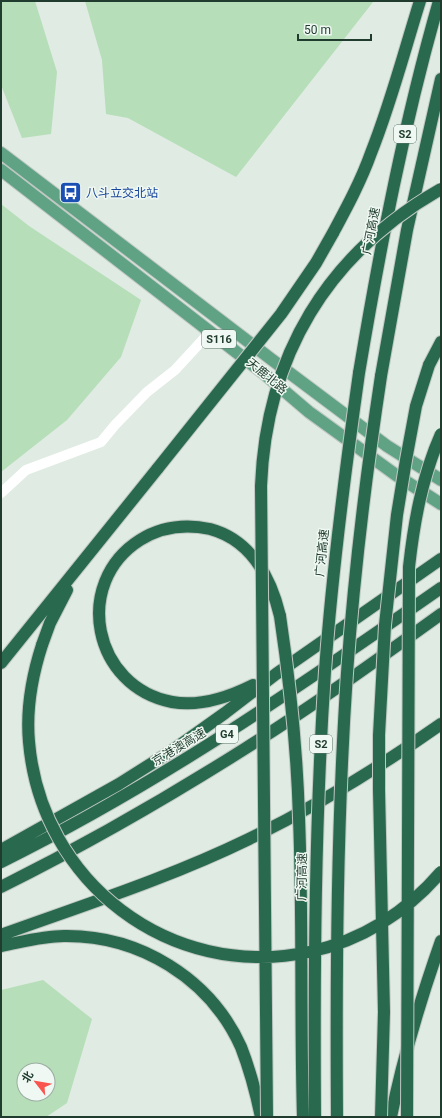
<svg xmlns="http://www.w3.org/2000/svg" width="442" height="1118" font-family="Roboto,'Noto Sans SC',sans-serif">
  <style>
    .green { fill: #b6deb8; fill-rule: evenodd }
    .lines { fill: none; stroke-linecap: round; stroke-linejoin: round }
    .major-casing { stroke: #c0c8c4; stroke-width: 14 }
    .highway-casing { stroke: #c0c8c4; stroke-width: 14 }
    .minor { stroke: #fff; stroke-width: 10 }
    .major { stroke: #60a384; stroke-width: 12 }
    .highway { stroke: #296a4f; stroke-width: 12 }
    .highway-bridge-casing { stroke: #c0c8c4; stroke-width: 14; stroke-linecap: butt }
    .highway-bridge { stroke: #296a4f; stroke-width: 12 }
    .labels { text-anchor: middle; stroke-width: 3; stroke-linejoin: round; paint-order: stroke }
    .shield { fill: #eff8f2; stroke: #5d7469; stroke-width: 1 }
    .shield-label { font-size: 11px; font-weight: bold; fill: #1f3c2e }
    .transit-label { font-size: 12px; fill: #164399; stroke: #eff8f2; text-anchor: start }
    .street-label { font-size: 12px; fill: #1f3c2e; stroke: #eff8f2 }
  </style>
  <rect width="100%" height="100%" fill="#dfebe3"/>
  <!-- green -->
  <path class="green" d="M1 1H35L57 72 51 134 22 138 1 85Z
    M85 1H373V2L236 177 128 118 106 114 102 60Z
    M1 204 29 226 141 300 121 357 67 420 1 472Z
    M43 980 92 1019 67 1103 46 1117H1V990ZM24 1070H48V1094H24Z"/>
  <g class="lines">
    <defs>
      <path id="major" d="M1 153 271 359 387 446 441 480
        M1 170 262 372 309 412 396 475 441 504"/>
      <path id="highway" d="M333 233C347 207 361 181 371 153 391 103 404 52 420 1
        M429 365 441 342
        M359 373C380 248 404 123 439 1
        M381 376 407 230 441 79
        M42 645 50 623 67 590
        M1 663 158 468
        M253 685C229 697 199 707 172 702 93 687 72 583 140 540 161 527 186 524 210 529 251 540 271 578 280 616
        M1 850 119 784 173 750 225 713 276 674 441 559
        M1 862C157 785 299 687 441 588
        M1 887C85 845 167 798 246 748 313 706 377 660 441 614
        M1 935C84 905 169 878 249 839 317 806 380 767 441 724
        M1 946C22 942 42 936 64 936 139 935 210 978 241 1047 250 1070 256 1093 261 1117
        M391 1117C403 1057 421 998 441 941"/>
    </defs>
    <!-- major casing -->
    <use href="#major" class="major-casing"/>
    <!-- highway casing -->
    <use href="#highway" class="highway-casing"/>
    <!-- minor -->
    <path class="minor" d="M1 493 26 470 101 442 115 425 147 392 175 370 210 332"/>
    <!-- major -->
    <use href="#major" class="major"/>
    <!-- highway -->
    <use href="#highway" class="highway"/>
    <defs>
      <path id="highway-bridge" d="M158 468 281 314 316 263 333 233
        M280 616C290 683 297 750 299 818 303 917 300 1017 303 1117
        M42 645C32 676 26 709 29 742 41 882 170 981 309 952 361 941 407 912 441 872
        M267 1117 261 486C266 356 327 254 441 189
        M315 1117C314 968 315 820 325 671 332 571 345 472 359 373
        M337 1117C336 969 337 821 347 673 354 574 366 475 381 376
        M381 1117 384 1012 379 790V735L385 625 397 515 406 460 416 406 429 365
        M407 1117 409 567C414 522 422 477 441 434"/>
    </defs>
    <!-- highway-bridge casing -->
    <use href="#highway-bridge" class="highway-bridge-casing"/>
    <!-- highway-bridge -->
    <use href="#highway-bridge" class="highway-bridge"/>
  </g>
  <!-- icons -->
  <defs>
    <symbol id="bus-square" viewBox="-11 -11 22 22"><rect x="-9" y="-9" width="18" height="18" rx="4" fill="#1a4fb4" stroke="#eff8f2"/><path d="M-5-6H5V4H4V6H2V4H-2V6H-4V4H-5ZM-3.5-4V0h7V-4ZM-3.5 1.2v1.5H-2V1.2ZM2 1.2v1.5H3.5V1.2Z" fill="#fff"/></symbol>
  </defs>
  <g fill-rule="evenodd">
    <use href="#bus-square" x="58" y="180" width="25" height="25"/>
  </g>
  <g class="labels">
    <!-- shield labels -->
    <g class="shield">
      <rect x="394" y="125" width="22" height="18" rx="3"/>
      <rect x="202" y="330" width="34" height="18" rx="3"/>
      <rect x="216" y="725" width="22" height="18" rx="3"/>
      <rect x="310" y="735" width="22" height="18" rx="3"/>
    </g>
    <g class="shield-label">
      <text x="405" y="138">S2</text>
      <text x="219" y="343">S116</text>
      <text x="227" y="738">G4</text>
      <text x="321" y="748">S2</text>
    </g>
    <!-- transit labels -->
    <g class="transit-label">
      <text x="86" y="197">八斗立交北站</text>
    </g>
    <!-- street labels -->
    <g class="street-label">
      <text transform="translate(371 231) rotate(-79)" y="4">广河高速</text>
      <text transform="translate(267 376) rotate(39)" y="4">天鹿北路</text>
      <text transform="translate(322 553) rotate(-84)" y="4">广河高速</text>
      <text transform="translate(179 747) rotate(-31)" y="4">京港澳高速</text>
      <text transform="translate(302 877) rotate(-89)" y="4">广河高速</text>
    </g>
  </g>
  <!-- border -->
  <rect width="442" height="1118" fill="none" stroke="#1f3c2e" stroke-width="4"/>
  <!-- north arrow -->
  <g transform="translate(36 1082) rotate(301)"><circle r="19" fill="#eff8f2" stroke="#9cada4"/>
  <path d="M0-3L7 15L0 10L-7 15Z" fill="#fa544e"/>
  <text y="-6" font-size="11" font-weight="bold" text-anchor="middle" fill="#1f3c2e">北</text>
  </g>
  <!-- scale -->
  <path d="M298 34v6h73v-6" fill="none" stroke="#1f3c2e" stroke-width="2"/>
  <text x="304" y="34" font-size="12" fill="#1f3c2e" stroke="#eff8f2" stroke-width="3" paint-order="stroke">50 m</text>
</svg>
